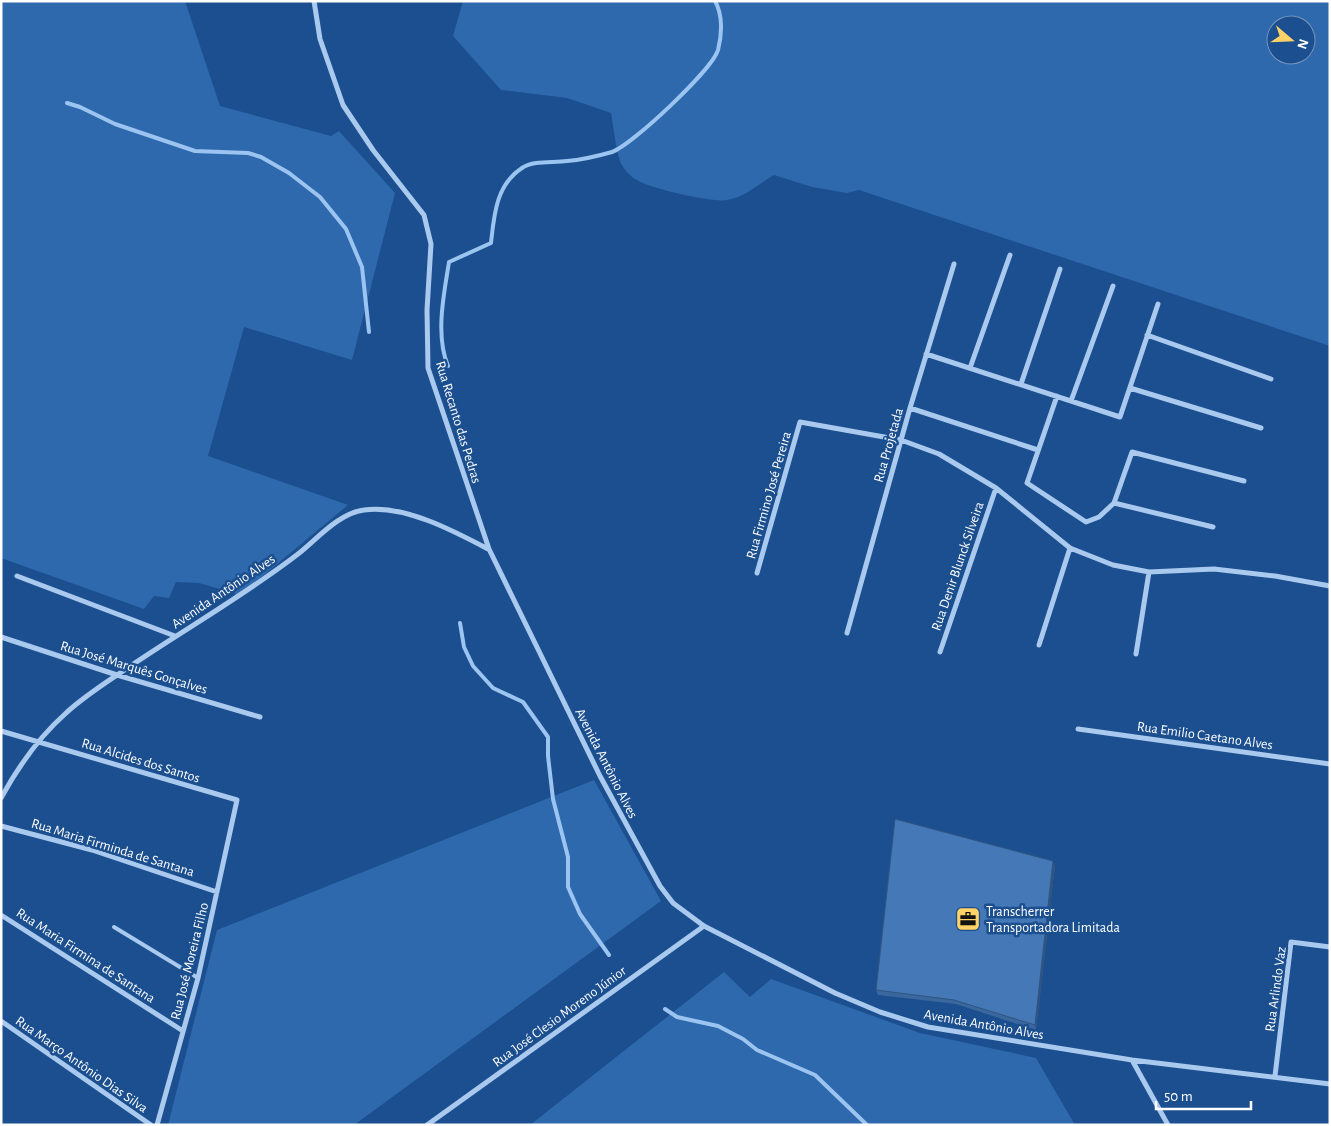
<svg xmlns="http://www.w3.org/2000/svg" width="1331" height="1126" font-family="'Alegreya Sans',sans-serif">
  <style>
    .green { fill: #2e69ad; fill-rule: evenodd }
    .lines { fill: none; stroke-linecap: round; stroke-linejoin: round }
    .stream { stroke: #9cc4f0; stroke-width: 4 }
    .lane { stroke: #a9c9ee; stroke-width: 4 }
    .street { stroke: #a9c9ee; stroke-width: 5 }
    .wall { fill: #3a679d }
    .shaded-wall { fill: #305480 }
    .building { fill: #4478b7; stroke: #305480 }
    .labels { text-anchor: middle; stroke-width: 5; stroke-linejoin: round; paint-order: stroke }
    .street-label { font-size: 14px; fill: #fff; stroke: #1b4f8f }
    .poi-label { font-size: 14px; fill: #fff; stroke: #1b4f8f; text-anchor: start }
  </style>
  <rect width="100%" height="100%" fill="#1b4f8f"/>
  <!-- green -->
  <path class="green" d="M1 1H185L220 106 331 136 339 131 395 193 352 360 244 327 208 456 348 505 240 595 199 583 176 582 169 598 154 596 144 609 1 558Z
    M463 1H1330V346L859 190 847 193 812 187 774 175C758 184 746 197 727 200 712 203 647 188 635 179 631 177 624 169 622 165 617 158 613 124 611 113L567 98 501 90 453 36ZM1276 25H1306V55H1276Z
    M594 780 661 901 354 1125H168L217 930Z
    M724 972 750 997 771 979 920 1033 1036 1058 1075 1125H530Z"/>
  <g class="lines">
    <!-- stream -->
    <path class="stream" d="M67 103 80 107 115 124 195 151 248 153 261 157 289 173 320 197 346 229 362 267 369 332
      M448 366C435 335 444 294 449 262L491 243C494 215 496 185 522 168 534 160 552 163 567 161 581 160 598 156 612 152 632 145 712 70 718 50 722 35 723 15 715 1
      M460 623 464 647 473 666 493 688 523 702 548 737V756L553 799 568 857V887L580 914 609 955
      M665 1009 677 1017 718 1026 743 1039 757 1050 815 1075 867 1125"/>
    <!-- lane -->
    <path class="lane" d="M114 927 198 978"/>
    <!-- street -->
    <path class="street" d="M314 1 320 39 343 105 373 150 424 215 431 244 427 310 428 368 489 549 600 776 660 886 673 903 704 926 835 993 880 1012 928 1027 1132 1060 1330 1084
      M1147 335 1271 379
      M926 354 1120 417 1158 304
      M970 368 1010 255
      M1021 384 1060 269
      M1130 388 1261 428
      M1057 396 1027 483 1086 522 1099 517 1114 503
      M1071 401 1113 286
      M910 408 1038 450
      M1213 527 1114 503 1132 452 1244 481
      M757 573 800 422 901 440 939 454 996 488 1070 548 1113 565 1149 572 1214 569 1275 576 1330 586
      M17 576 175 636
      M847 633 910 408 954 264
      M1 637 117 675 260 717
      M1039 645 1070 548
      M940 652 996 488
      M1136 654 1149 572
      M1078 729 1330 764
      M1 731 237 800 198 978 157 1125
      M1 798C18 767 38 738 65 714 84 696 107 682 129 667 185 629 245 595 298 554 317 539 339 513 364 510 403 504 454 531 488 549
      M1 826 92 850 217 892
      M1 915 183 1031
      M1 1021 151 1125
      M1132 1060 1168 1125
      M1275 1076 1291 942 1330 947
      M427 1125 704 926"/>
  </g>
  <!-- wall -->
  <path class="wall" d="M1055 865 1036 1030 956 1004 878 995 876 990Z"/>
  <!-- shaded-wall -->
  <path class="shaded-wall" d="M1053 861 1055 865 1036 1030 1035 1025Z"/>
  <!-- building -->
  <path class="building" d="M895 819 1053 861 1035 1025 954 1000 876 990Z"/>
  <!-- icons -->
  <defs>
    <symbol id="office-square" viewBox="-11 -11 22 22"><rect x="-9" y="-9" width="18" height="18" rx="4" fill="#ffd166" stroke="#1b4f8f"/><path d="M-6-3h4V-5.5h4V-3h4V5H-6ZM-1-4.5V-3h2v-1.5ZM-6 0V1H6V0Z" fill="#111"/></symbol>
  </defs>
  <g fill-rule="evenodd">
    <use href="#office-square" x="954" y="905" width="28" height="28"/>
  </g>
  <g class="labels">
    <!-- street labels -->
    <g class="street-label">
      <text transform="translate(459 422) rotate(73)" y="5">Rua Recanto das Pedras</text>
      <text transform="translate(888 445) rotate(-74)" y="5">Rua Projetada</text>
      <text transform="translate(768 495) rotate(-74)" y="5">Rua Firmino José Pereira</text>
      <text transform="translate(957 566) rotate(-71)" y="5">Rua Denir Blunck Silveira</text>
      <text transform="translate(223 591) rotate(-34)" y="5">Avenida Antônio Alves</text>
      <text transform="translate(134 667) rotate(17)" y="5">Rua José Marquês Gonçalves</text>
      <text transform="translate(1205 735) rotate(8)" y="5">Rua Emilio Caetano Alves</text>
      <text transform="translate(141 760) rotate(17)" y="5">Rua Alcides dos Santos</text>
      <text transform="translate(607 763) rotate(63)" y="5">Avenida Antônio Alves</text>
      <text transform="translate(113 847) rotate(17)" y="5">Rua Maria Firminda de Santana</text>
      <text transform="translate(86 955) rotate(33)" y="5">Rua Maria Firmina de Santana</text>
      <text transform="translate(189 961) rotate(-76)" y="5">Rua José Moreira Filho</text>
      <text transform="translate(1275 989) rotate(-82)" y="5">Rua Arlindo Vaz</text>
      <text transform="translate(559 1016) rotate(-36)" y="5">Rua José Clesio Moreno Júnior</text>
      <text transform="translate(984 1024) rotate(10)" y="5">Avenida Antônio Alves</text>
      <text transform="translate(82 1064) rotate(35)" y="5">Rua Março Antônio Dias Silva</text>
    </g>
    <!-- poi labels -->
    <g class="poi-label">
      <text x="986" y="916">Transcherrer<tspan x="986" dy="16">Transportadora Limitada</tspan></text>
    </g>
  </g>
  <!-- border -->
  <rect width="1331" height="1126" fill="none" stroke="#ffffff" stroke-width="5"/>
  <!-- north arrow -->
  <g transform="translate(1291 40) rotate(109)"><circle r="24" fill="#1b4f8f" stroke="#7695bc"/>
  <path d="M0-4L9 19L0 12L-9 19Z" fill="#ffd166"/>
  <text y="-8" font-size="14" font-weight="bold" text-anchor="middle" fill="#ffffff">N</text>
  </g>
  <!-- scale -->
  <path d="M1156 1101v8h95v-8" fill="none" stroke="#ffffff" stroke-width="2.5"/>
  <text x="1164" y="1101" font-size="15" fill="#ffffff" stroke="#1b4f8f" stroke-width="4" paint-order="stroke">50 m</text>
</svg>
